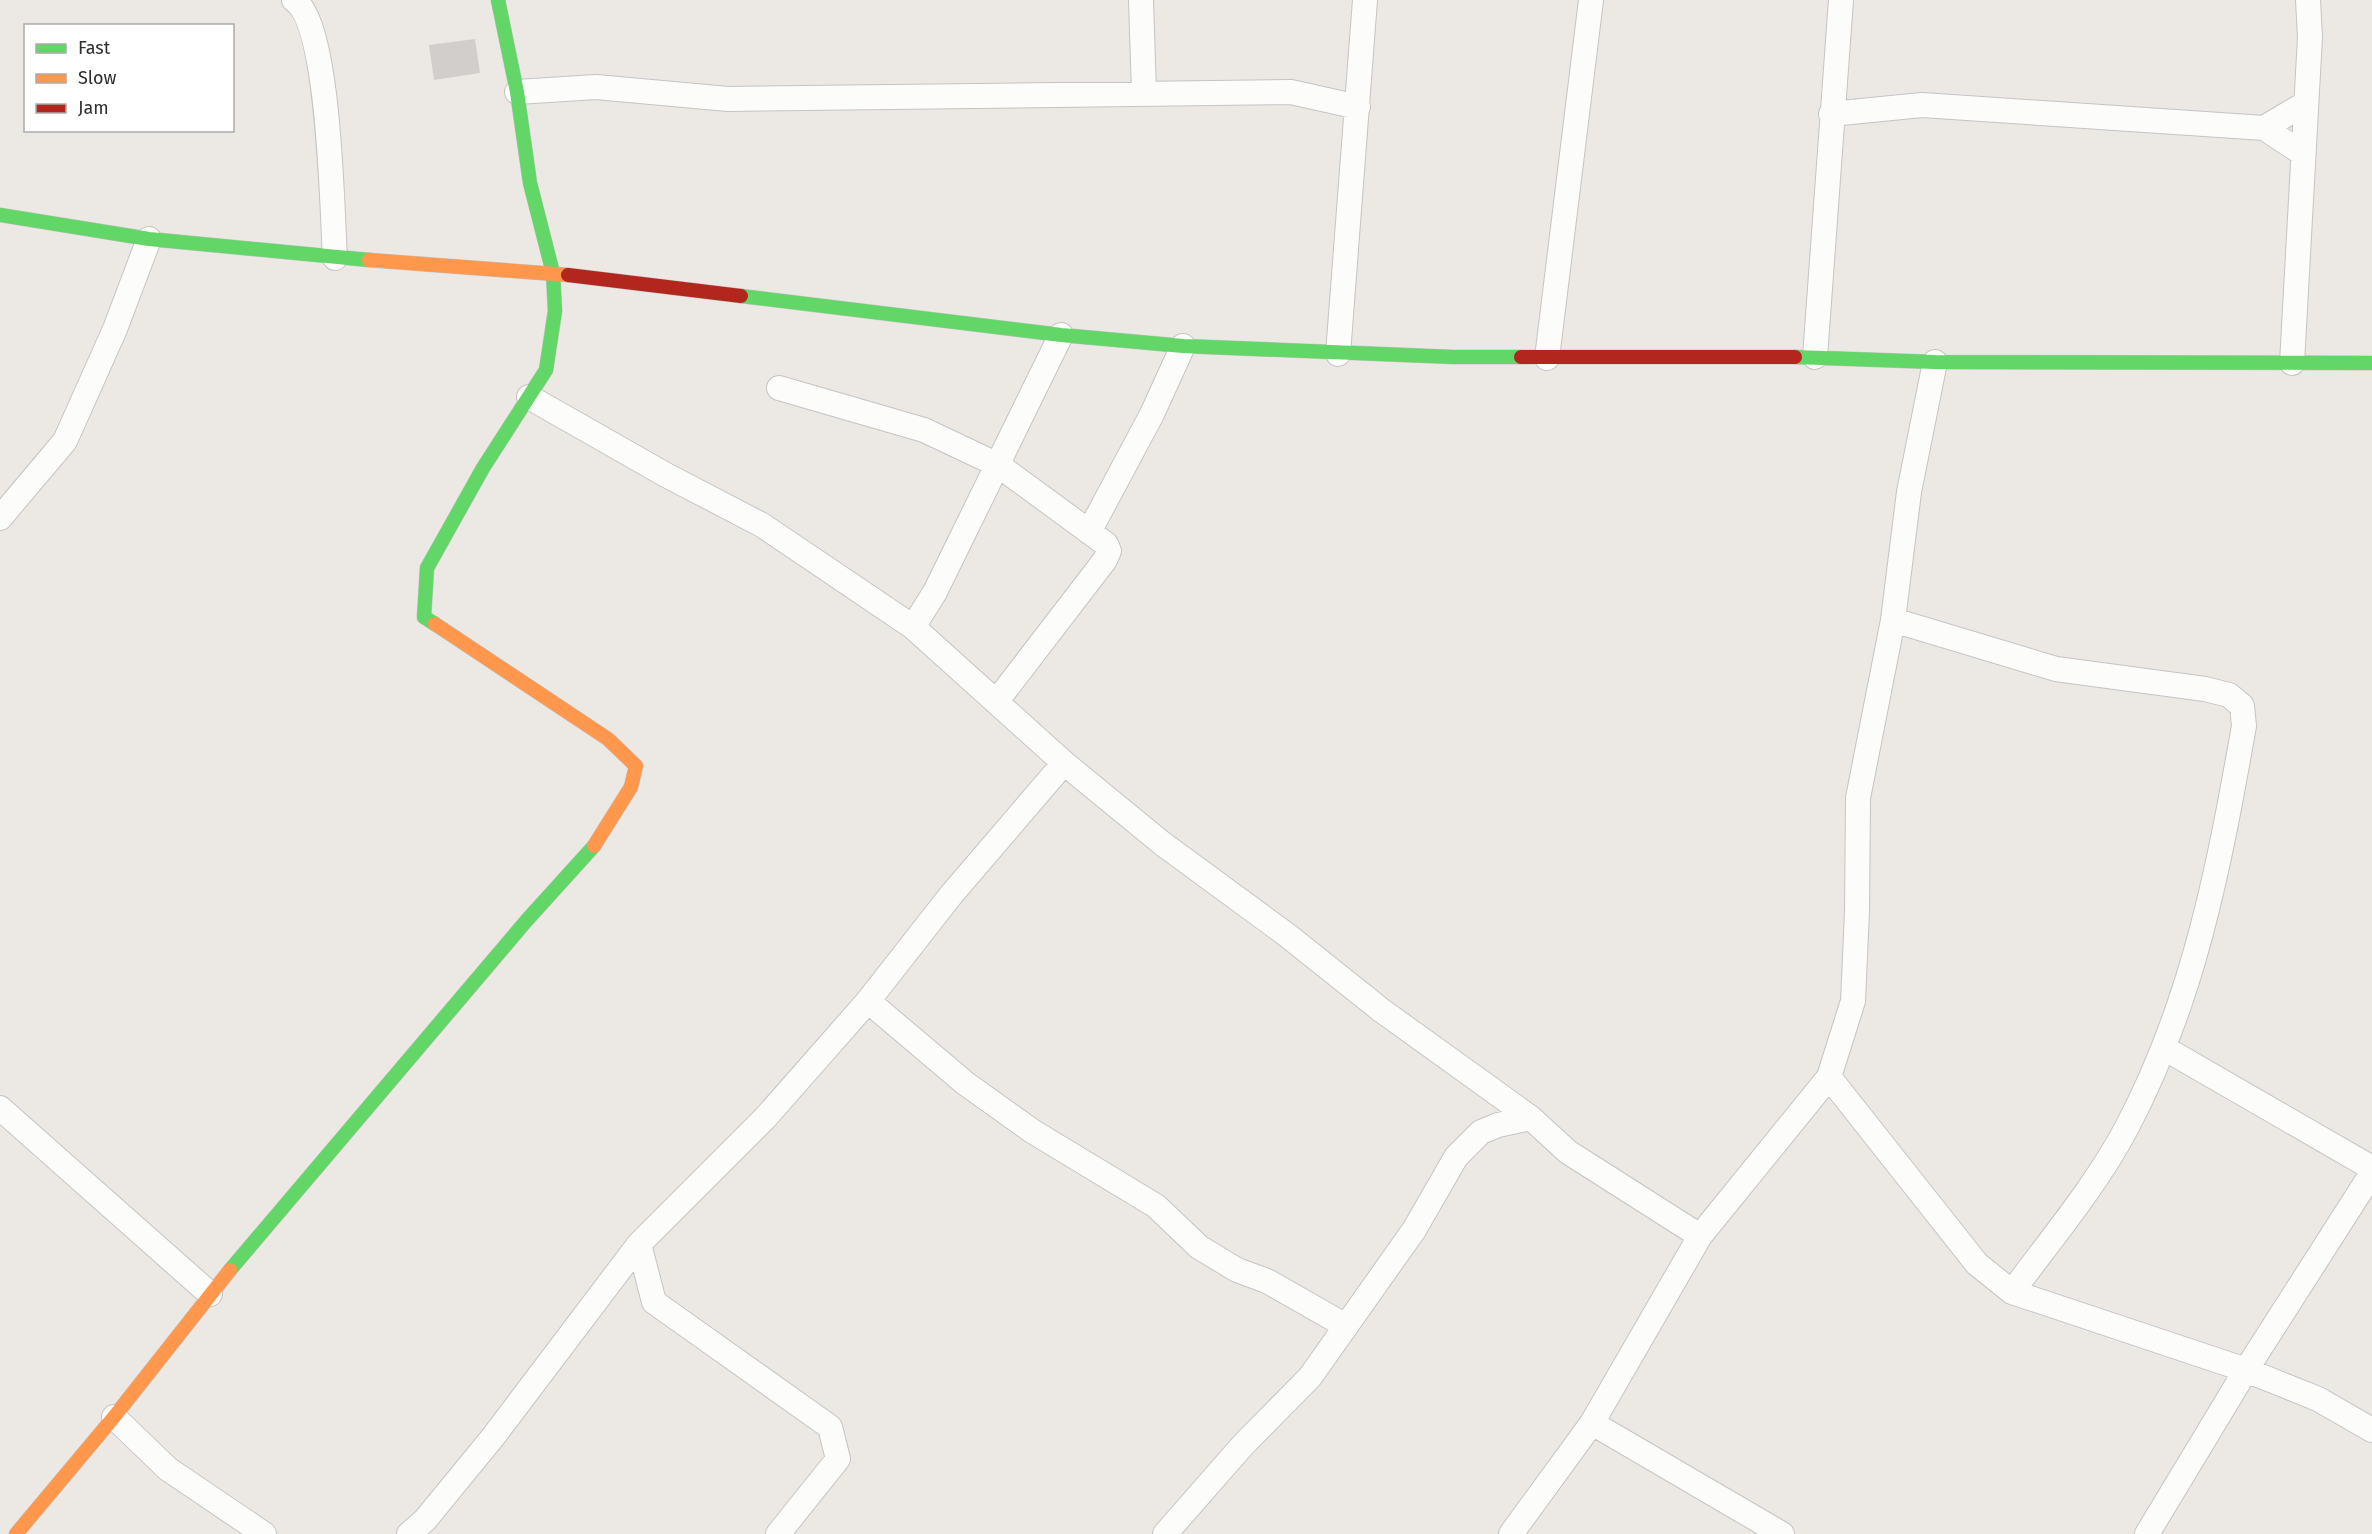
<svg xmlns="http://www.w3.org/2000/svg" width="2372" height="1534" font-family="'Fira Sans',sans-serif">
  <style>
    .building { fill: #d1cecb }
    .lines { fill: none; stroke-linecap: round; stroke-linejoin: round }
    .street-casing { stroke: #c5c4c5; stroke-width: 26 }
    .fast-casing { stroke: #c5c4c5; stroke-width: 15 }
    .slow-casing { stroke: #c5c4c5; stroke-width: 15 }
    .jam-casing { stroke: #c5c4c5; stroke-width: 15 }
    .street { stroke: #fcfcfb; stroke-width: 24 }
    .fast { stroke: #63d668; stroke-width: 14 }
    .slow { stroke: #ff974d; stroke-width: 14 }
    .jam { stroke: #b3261e; stroke-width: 14 }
  </style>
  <rect width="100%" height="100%" fill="#ece8e4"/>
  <!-- building -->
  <path class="building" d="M475 39 480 73 434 80 429 45Z"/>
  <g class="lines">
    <defs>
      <path id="street" d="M294 0C330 23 332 212 335 258
        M1141 0 1144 93
        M517 92 596 87 728 99 1291 92 1358 107
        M1831 114 1922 105 2264 128 2302 153
        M2264 128 2306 103
        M1338 354 1365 0
        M1815 357 1841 0
        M1547 358 1591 0
        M2292 363 2310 37 2308 0
        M779 388 924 430 998 465 1106 544 1109 551 1105 560 996 702
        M529 397 666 475 762 525 913 627 1064 763 1163 844 1287 935 1381 1010 1531 1118 1568 1152 1700 1236
        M0 518 65 441 115 329 149 239
        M1089 532 1152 414 1183 346
        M1893 620 2056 669 2205 689 2229 695 2242 706 2244 726C2219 867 2194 1001 2126 1129 2095 1187 2051 1239 2012 1292
        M913 627 935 592 1061 335
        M868 1001 965 1083 1032 1131 1156 1206 1199 1247 1237 1270 1267 1281 1346 1326
        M2164 1048 2372 1168
        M1829 1077 1977 1264 2012 1292 2246 1370 2318 1399 2372 1430
        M0 1108 210 1294
        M639 1244 654 1302 830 1427 838 1459 778 1534
        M114 1417 168 1469 264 1534
        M1592 1423 1782 1534
        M409 1534 425 1520 493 1437 639 1244 766 1117 868 1001 951 895 1064 763
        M1165 1534 1243 1445 1310 1377 1414 1230 1456 1157 1481 1132 1498 1125 1531 1118
        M1511 1534 1592 1423 1700 1236 1829 1077 1853 1001 1857 911 1858 798 1893 620 1909 492 1935 362
        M2147 1534 2246 1370 2372 1173"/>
      <path id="fast" d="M0 215 149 239 369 260
        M741 296 1061 335 1183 346 1453 357H1521
        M1795 357 1935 362 2372 363
        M435 624 424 617 427 568 483 468 546 370 555 311 553 273 530 183 517 92 498 0
        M230 1270 527 920 594 846"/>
      <path id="slow" d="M369 260 568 275
        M435 624 608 739 636 766 631 787 594 846
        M16 1534 114 1417 230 1270"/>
      <path id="jam" d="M568 275 741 296
        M1521 357H1795"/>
    </defs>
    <!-- street casing -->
    <use href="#street" class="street-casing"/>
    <!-- fast casing -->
    <use href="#fast" class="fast-casing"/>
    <!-- slow casing -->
    <use href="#slow" class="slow-casing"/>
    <!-- jam casing -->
    <use href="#jam" class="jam-casing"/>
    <!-- street -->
    <use href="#street" class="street"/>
    <!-- fast -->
    <use href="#fast" class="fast"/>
    <!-- slow -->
    <use href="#slow" class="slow"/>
    <!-- jam -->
    <use href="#jam" class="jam"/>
  </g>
  <!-- legend -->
  <rect x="24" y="24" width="210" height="108" fill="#ffffff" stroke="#ababab" stroke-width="1.5"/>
  <rect x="36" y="44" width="30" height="9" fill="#63d668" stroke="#ababab" stroke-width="1.5"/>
  <text x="78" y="54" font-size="18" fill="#2e2e2e">Fast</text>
  <rect x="36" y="74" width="30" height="9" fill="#ff974d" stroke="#ababab" stroke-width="1.5"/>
  <text x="78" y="84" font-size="18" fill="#2e2e2e">Slow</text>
  <rect x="36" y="104" width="30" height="9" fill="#b3261e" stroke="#ababab" stroke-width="1.5"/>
  <text x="78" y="114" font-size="18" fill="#2e2e2e">Jam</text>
</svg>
